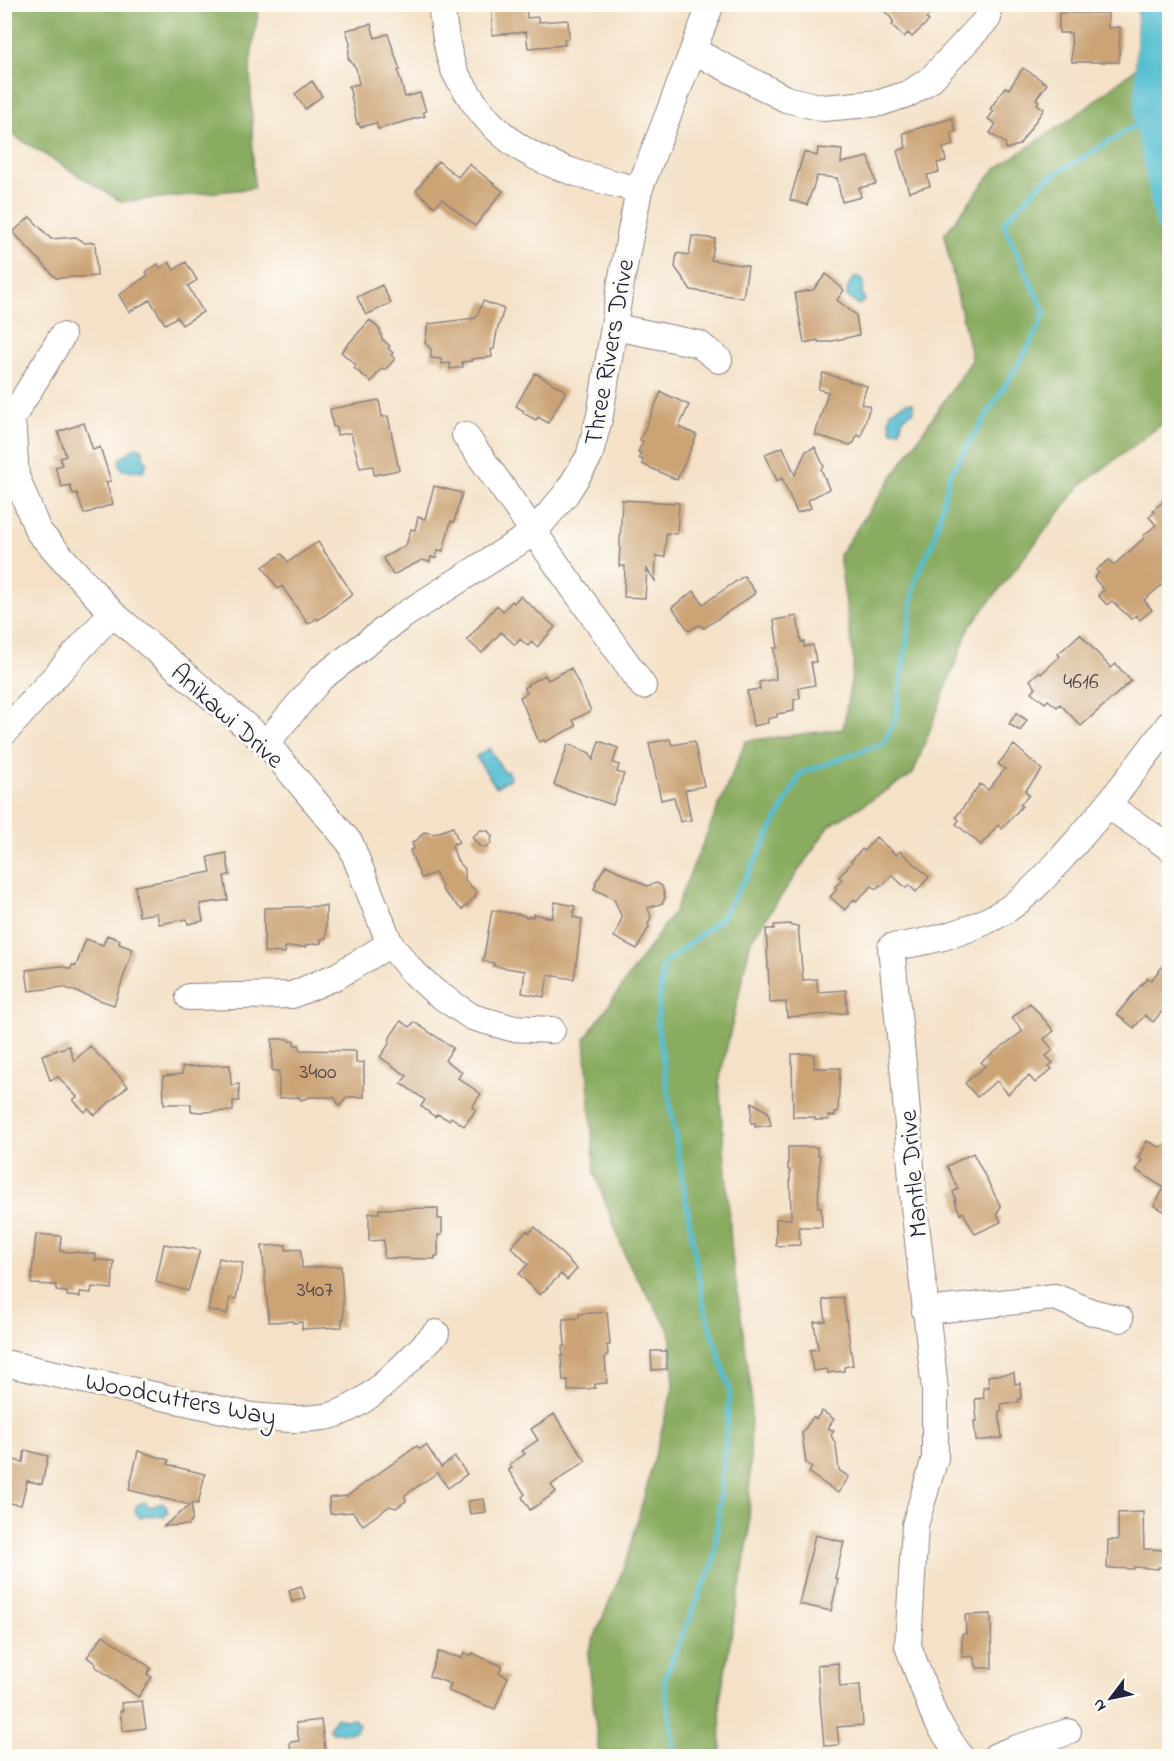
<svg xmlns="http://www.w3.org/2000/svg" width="1174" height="1761" font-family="'Indie Flower',sans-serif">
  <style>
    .forest { fill: #89ac61; stroke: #56674e; stroke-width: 1.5 }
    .water { fill: #54bed0; stroke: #3b7086; stroke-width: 1.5 }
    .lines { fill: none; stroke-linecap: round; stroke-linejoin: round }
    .stream { stroke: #54bed0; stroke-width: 5 }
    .river { stroke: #54bed0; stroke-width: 30 }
    .building { fill: #cba374 }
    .minor-casing { stroke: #8b8281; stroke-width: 28 }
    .minor { stroke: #fff; stroke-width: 26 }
    .labels { text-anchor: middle; stroke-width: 6; stroke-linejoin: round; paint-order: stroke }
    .number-label { font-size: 22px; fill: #4c4249 }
    .street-label { font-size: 26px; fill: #22223b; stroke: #fdfcf7 }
  </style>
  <rect width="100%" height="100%" fill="#fdfcf7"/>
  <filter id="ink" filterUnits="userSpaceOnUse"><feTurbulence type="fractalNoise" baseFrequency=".0167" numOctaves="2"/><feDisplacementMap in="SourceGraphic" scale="12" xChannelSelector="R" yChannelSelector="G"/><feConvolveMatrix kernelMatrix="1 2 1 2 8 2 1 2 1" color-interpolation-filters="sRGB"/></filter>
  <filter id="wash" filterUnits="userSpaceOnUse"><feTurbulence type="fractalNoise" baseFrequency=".008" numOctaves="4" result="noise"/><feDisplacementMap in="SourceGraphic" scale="24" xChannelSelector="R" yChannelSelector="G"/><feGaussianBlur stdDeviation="1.35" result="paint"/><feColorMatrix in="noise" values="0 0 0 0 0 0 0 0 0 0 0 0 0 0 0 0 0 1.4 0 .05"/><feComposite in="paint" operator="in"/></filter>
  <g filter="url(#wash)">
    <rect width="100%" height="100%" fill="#f4e1c7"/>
    <!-- forest -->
    <path class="forest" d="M16 5H259L250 65 254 188 122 202 8 132 4 122 5 19Z
      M1138 5H1169V419L1080 486 969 628 913 774 829 826 751 940 719 1082 732 1255 751 1388 749 1535 720 1699 721 1756H599L588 1653 628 1557 674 1384 670 1331 628 1263 595 1174 585 1039 674 912 746 741 843 729 854 662 839 555 972 360 944 235 994 170 1085 109 1136 68Z"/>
    <!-- water -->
    <path class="water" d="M856 277H860L864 282 862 293 865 301 858 305 847 296C846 290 850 280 856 277Z
      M906 403H913L914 411 903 418 900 430 892 431 889 420 891 411Z
      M136 447 143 450V457L147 462 145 469 142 471 123 470 119 464 120 459Z
      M489 748 504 772 507 771 511 778 496 787 476 757Z
      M143 1502 151 1507 162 1503 166 1506 168 1513 164 1517 152 1515 140 1518 135 1511 137 1505Z
      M336 1717 344 1720 354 1719 359 1725 356 1731 349 1733H332L329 1728Z"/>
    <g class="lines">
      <!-- stream -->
      <path class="stream" d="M675 1756 664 1679 714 1561 730 1390 703 1304 657 1023 663 965 721 918 747 876 801 773 884 743 896 718 915 580 933 542 950 474 1027 350 1045 313 1003 223 1041 183 1149 117"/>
      <!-- river -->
      <path class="river" d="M1153 4 1149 117 1170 222"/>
    </g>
    <g id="blocks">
      <!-- building -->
      <path class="building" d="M492 4H526L527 18 538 17 539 22 568 20 569 38 564 39 565 45 528 48 526 32 492 35Z
        M878 4H923L931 13 926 18 929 21 912 37 908 33 904 37 892 25 894 23 891 18Z
        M1059 13H1108V28L1120 27 1119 62H1072L1071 33H1059Z
        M371 24 375 38 388 34 400 70 398 71 405 97 420 93 426 111 423 112 425 116 378 129 376 123 360 127 359 123 357 124 349 86 359 84 356 68 348 58 350 43 346 30Z
        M1023 68 1047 84 1036 99 1039 101 1037 104 1044 109 1019 145 1006 149 1005 143 990 133 996 124 988 119 994 111 990 109 1005 87 1009 89Z
        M312 81 322 96 305 109 295 94Z
        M952 118 956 132 951 133 954 145 943 148 946 161 937 163 939 172 927 175 930 186 909 192 897 151 906 148 903 133Z
        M818 148 842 150 841 163 869 157 876 184 859 188 861 197 842 202 837 178 817 176 807 205 790 200 804 152 817 156Z
        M438 161 458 177 469 164 503 191 475 226 442 199 435 207 416 191Z
        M30 217 51 239 76 237 85 243 95 242 97 276 56 278 13 232Z
        M692 236 715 239 711 260 748 266 743 298 691 290 675 267 677 253 689 255Z
        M169 262 174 270 186 262 197 280 188 286 203 312 182 325 177 317 165 324 150 300 129 312 119 295 148 275 146 272 158 264 160 268Z
        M826 274 844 290 837 300 856 315 859 335 828 342H818V340L804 343 795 293 813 290Z
        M382 285 391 303 366 315 357 297Z
        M483 301 504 309 497 331 494 349 491 350 492 357 471 359 472 361 462 362 463 367 450 369V363L442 364 441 359 431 358V349L425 343 428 324 476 318Z
        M370 320 380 330 382 339 390 346 388 348 393 353 391 355 395 359 385 370 382 368 371 382 354 368 356 365 341 352Z
        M535 373 566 391 548 423 538 417 536 420 523 413 524 411 516 406Z
        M823 373 867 386 861 404 870 406 861 437 857 435 854 443 850 445 815 435 828 392 818 389Z
        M661 392 689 405 679 427 697 435 677 480 642 464 643 460 639 458 641 453 638 452 643 441 640 440Z
        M379 400 382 417 388 416 399 470 374 475 373 466 360 468 351 433 337 435 336 427H333L330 409Z
        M84 423 93 450 100 447 111 481 106 482 113 504 84 514 77 493 73 494 70 485 62 487 55 467 62 465 60 458 66 456 58 432Z
        M783 447 795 475 806 451 815 447 824 467 821 469 829 489 808 500 811 508 797 513 782 478 777 481 765 454Z
        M434 486 462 493 454 522 451 521 443 551 438 550 436 558 431 557 430 562 422 560 393 575 383 558 406 545 411 529 415 530 418 517 425 519Z
        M1170 496V578L1144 600 1152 610 1140 620 1136 615 1131 619 1112 601 1107 605 1098 595 1104 590 1094 578 1099 573 1096 570 1109 560 1114 565 1144 538 1143 536 1156 525 1149 517 1155 512 1153 510Z
        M622 500 679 503 677 534 666 533 665 557 656 556 655 581 647 569 645 598 624 597 625 566H619Z
        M318 542 353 594 318 620 317 618 308 624 282 586 278 589 263 567 282 554 288 562Z
        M744 576 755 592 753 595 704 628 699 625 689 631 672 607 694 591 703 604Z
        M520 596 555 627 537 647 531 642 528 646 520 639 515 645 501 632 482 653 467 640 497 605 503 611 512 601 514 603Z
        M797 616 801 642 804 641V647L813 645 816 662H811L815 685 799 688 800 698 794 700V711L777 714V717L767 719 768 723 753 726 747 691 760 689 759 682 776 679 774 648H778L774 620Z
        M1080 634 1111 668 1116 664 1131 681 1081 726 1060 704 1057 707 1048 700 1045 703 1031 692 1036 688 1030 680 1039 672 1041 674 1060 656 1058 654Z
        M571 668 591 711 573 720 576 726 545 742 544 740 539 742 520 697 527 693 524 687 528 686 527 684 545 675 548 680Z
        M1016 713 1027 720 1020 731 1009 724Z
        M670 739 672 745 694 741 704 786 685 790 691 820 680 822 674 797 661 800 649 743Z
        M599 741 618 748 613 763 619 765 617 772 624 774 613 805 554 785 568 744 590 753 593 760Z
        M1014 745 1042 770 1025 791 1029 795 1020 805 1022 806 1002 829 998 825 981 845 956 824 959 820 956 817 980 784 988 790 1005 769 998 764Z
        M453 827 459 843H454L455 844 452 846 457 860 465 869V880L476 891V896L462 910 443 891 436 873 421 878 410 850 414 849 412 842 417 840 424 832 434 834Z
        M481 830 488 831 492 836 491 843 486 848 479 846 472 837Z
        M876 837 896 855 900 851 929 877 916 892 909 885 906 888 892 875 882 886 880 885 876 889 872 886 856 901 854 899 845 910 830 897 837 889 835 887 842 880 839 877 852 862 851 861 862 849 864 851Z
        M226 853 230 875 224 876 228 900 200 904 203 921 188 924 187 919 159 924 157 913 139 916 135 886 211 872 208 857Z
        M606 865 647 886 657 883 662 886 665 897 663 903 648 908 651 917 648 925 649 927 637 949 614 937 622 918 614 899 594 889 596 884 595 883Z
        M555 902 575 906 573 917 582 919 574 979 548 975 544 997 522 993 525 971 493 966 494 963 483 961 492 910 523 915 526 918 529 916 533 917V914L552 918Z
        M326 906V938L321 939V943L306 945V947H285V953L264 952V908Z
        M790 924 791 926H798L803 980 817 979 818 992 846 990 847 1013 787 1017 786 1002 770 1003 766 929H774V925Z
        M107 935 120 940 119 944 133 949 114 1005 63 987 29 991 26 970 61 966 71 969 72 965 76 966 86 939 103 945Z
        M1170 958V1002L1153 1022 1145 1015 1134 1028 1117 1014 1140 986 1148 978 1151 980Z
        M1030 1003 1054 1031 1044 1039 1053 1050 1046 1056 1053 1063 1049 1066 1052 1069 1035 1083 1029 1076 1008 1094 997 1081 977 1097 965 1083 985 1066 981 1062 1023 1031 1012 1018Z
        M401 1021 410 1027 414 1022 453 1048 445 1060 462 1072 458 1078 481 1094 472 1107 476 1110 464 1126 451 1117 449 1120 437 1114 435 1117 421 1106 425 1100 401 1083 407 1076 380 1057 389 1044 390 1037Z
        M272 1039H289V1041H294V1045H299L300 1050 356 1051V1063L364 1062V1097H347L340 1106 334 1097H310L301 1100 299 1097 279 1098V1071H272Z
        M69 1046 74 1061 90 1046 128 1086 95 1115 88 1109 85 1112 73 1100 77 1097 58 1077 50 1080 42 1055Z
        M792 1054H814V1068H840L838 1112H835V1116H828V1120H815V1118L809 1117H793Z
        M230 1065 231 1085 239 1084V1101H233V1111L200 1112 191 1111V1104H164L163 1076 182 1074V1067Z
        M752 1102 768 1112 771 1125 755 1127V1123H751Z
        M1147 1141 1159 1147 1170 1144V1214L1154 1206 1164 1188 1136 1170 1142 1160 1138 1158Z
        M788 1147H817L818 1155H820L818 1207H821L822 1227H799L800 1245 776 1246V1219H791L790 1170H788Z
        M973 1153 1001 1207 997 1213 1001 1222 975 1234 963 1212 960 1214 955 1201 956 1200 953 1192 958 1189 947 1166Z
        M438 1208V1219H442V1235H438V1256H435V1259L384 1258V1240L369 1241V1213H379V1209Z
        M535 1227 577 1269 567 1280 561 1274 540 1295 519 1274 528 1264 511 1247 527 1230 529 1233Z
        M36 1234 61 1236 60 1251 96 1254 95 1260 114 1261 112 1289 92 1287 91 1293 80 1292V1297L67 1296V1292L56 1291V1285L31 1284Z
        M164 1244 200 1250 188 1291 156 1282Z
        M286 1245V1250L301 1249 302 1268 341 1266 344 1319H342V1327L302 1329V1322L293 1323V1321L269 1322 262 1246Z
        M219 1258 243 1263 236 1299 230 1298 227 1314 208 1310Z
        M843 1297 853 1365 844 1367V1371L828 1373 827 1369 813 1371 810 1350 818 1349 814 1322 826 1321 823 1300Z
        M607 1312 610 1345H607L608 1354 605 1357 607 1383 595 1384V1388L568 1391V1380L563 1381 561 1356H563L562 1347 565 1346 563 1319 579 1318V1314Z
        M651 1351H666L667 1369 652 1370Z
        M1014 1373 1015 1384 1020 1383 1021 1399H1019V1402L1001 1404 1002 1411H999L1002 1438 976 1441 974 1421H977L975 1399 984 1398 983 1387H989L988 1376Z
        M822 1411 834 1419 828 1428 834 1431 831 1435 836 1445 839 1470 849 1477 838 1493 809 1473 812 1467 806 1463 802 1433 813 1417 816 1419Z
        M554 1414 586 1461 551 1485 556 1492 530 1510 522 1497 525 1494 508 1470 512 1468 509 1465 525 1454 522 1451 538 1440 531 1429Z
        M426 1445 441 1467 455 1457 467 1474 448 1488 437 1473 405 1495 406 1501 396 1508 390 1506 363 1525 353 1512 330 1514 329 1498 347 1496 417 1446 420 1449Z
        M25 1450 48 1456 42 1484 27 1481 21 1505 4 1502V1458L23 1462Z
        M138 1451 169 1460 168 1464 176 1467 205 1474 198 1504 192 1503V1521L188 1525 164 1526 190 1505 129 1490Z
        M484 1499 486 1512 470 1514 468 1501Z
        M1143 1512 1144 1549 1170 1550V1567H1158V1569L1134 1567V1569L1107 1568 1108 1540H1118V1513Z
        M815 1535 844 1542 835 1578 838 1579 831 1611 799 1604Z
        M301 1586 305 1598 292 1602 289 1590Z
        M991 1614 992 1668H977L973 1656 962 1657V1634H966L965 1615Z
        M103 1635 151 1668 147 1674 152 1677 138 1697 95 1666 96 1664 87 1657Z
        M438 1652 462 1658 464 1653 471 1656 472 1653 502 1666 499 1673 508 1677 495 1709 448 1691 451 1684 429 1676Z
        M838 1663 840 1687 860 1685 863 1725 837 1727 839 1745 824 1746 817 1665Z
        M142 1701 146 1728 123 1731 120 1711H123L121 1703Z
        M321 1720 326 1756H291L290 1742 299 1741 296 1723Z"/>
    </g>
  </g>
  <g filter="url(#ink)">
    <use href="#blocks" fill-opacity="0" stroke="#8b8281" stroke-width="1.5"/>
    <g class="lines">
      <defs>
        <path id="minor" d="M441 4C444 25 446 48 453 67 456 77 464 86 469 95 512 162 568 171 639 190
          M694 51 786 99 823 108 880 103 910 93 930 80 988 18
          M615 327 699 344 719 360
          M62 336 12 418 16 476 38 531 112 613 266 743 350 843 390 944 411 970 435 992 472 1017 511 1028 552 1030
          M465 435 643 686
          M4 733 112 613
          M266 743 321 678 401 617 533 533 566 494 589 457 600 415 621 282 639 190 711 4
          M1109 806 1170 848
          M189 997 292 995 337 976 390 944
          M925 1311 1055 1297 1092 1312 1120 1319
          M4 1363 251 1416C275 1418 299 1421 324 1417 365 1411 408 1361 436 1333
          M960 1756 935 1718 908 1646 915 1525 935 1458V1389L914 1206 904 1075 891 947C933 942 972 932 1008 909 1032 893 1051 870 1070 849 1106 809 1138 766 1170 723
          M996 1756 1014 1749 1068 1732"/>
      </defs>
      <!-- minor casing -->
      <use href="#minor" class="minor-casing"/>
      <!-- minor -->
      <use href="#minor" class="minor"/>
    </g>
  </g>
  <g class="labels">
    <!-- number labels -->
    <g class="number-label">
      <text x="1081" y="688">4616</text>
      <text x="318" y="1078">3400</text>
      <text x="315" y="1296">3407</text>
    </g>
    <!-- street labels -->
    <g class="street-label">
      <text transform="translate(608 352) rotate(-80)" y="9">Three Rivers Drive</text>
      <text transform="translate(228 715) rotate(42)" y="9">Anikawi Drive</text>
      <text transform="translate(912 1174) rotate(-95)" y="9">Mantle Drive</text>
      <text transform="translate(181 1398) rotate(11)" y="9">Woodcutters Way</text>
    </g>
  </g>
  <!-- margin -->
  <rect width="1174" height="1761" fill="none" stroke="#fdfcf7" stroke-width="24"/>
  <!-- north arrow -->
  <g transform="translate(1111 1698) rotate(238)" stroke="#fdfcf7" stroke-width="4.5" paint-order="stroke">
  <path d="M0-4.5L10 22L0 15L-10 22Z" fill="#22223b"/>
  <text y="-9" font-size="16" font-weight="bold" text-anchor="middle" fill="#22223b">N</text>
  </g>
</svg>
